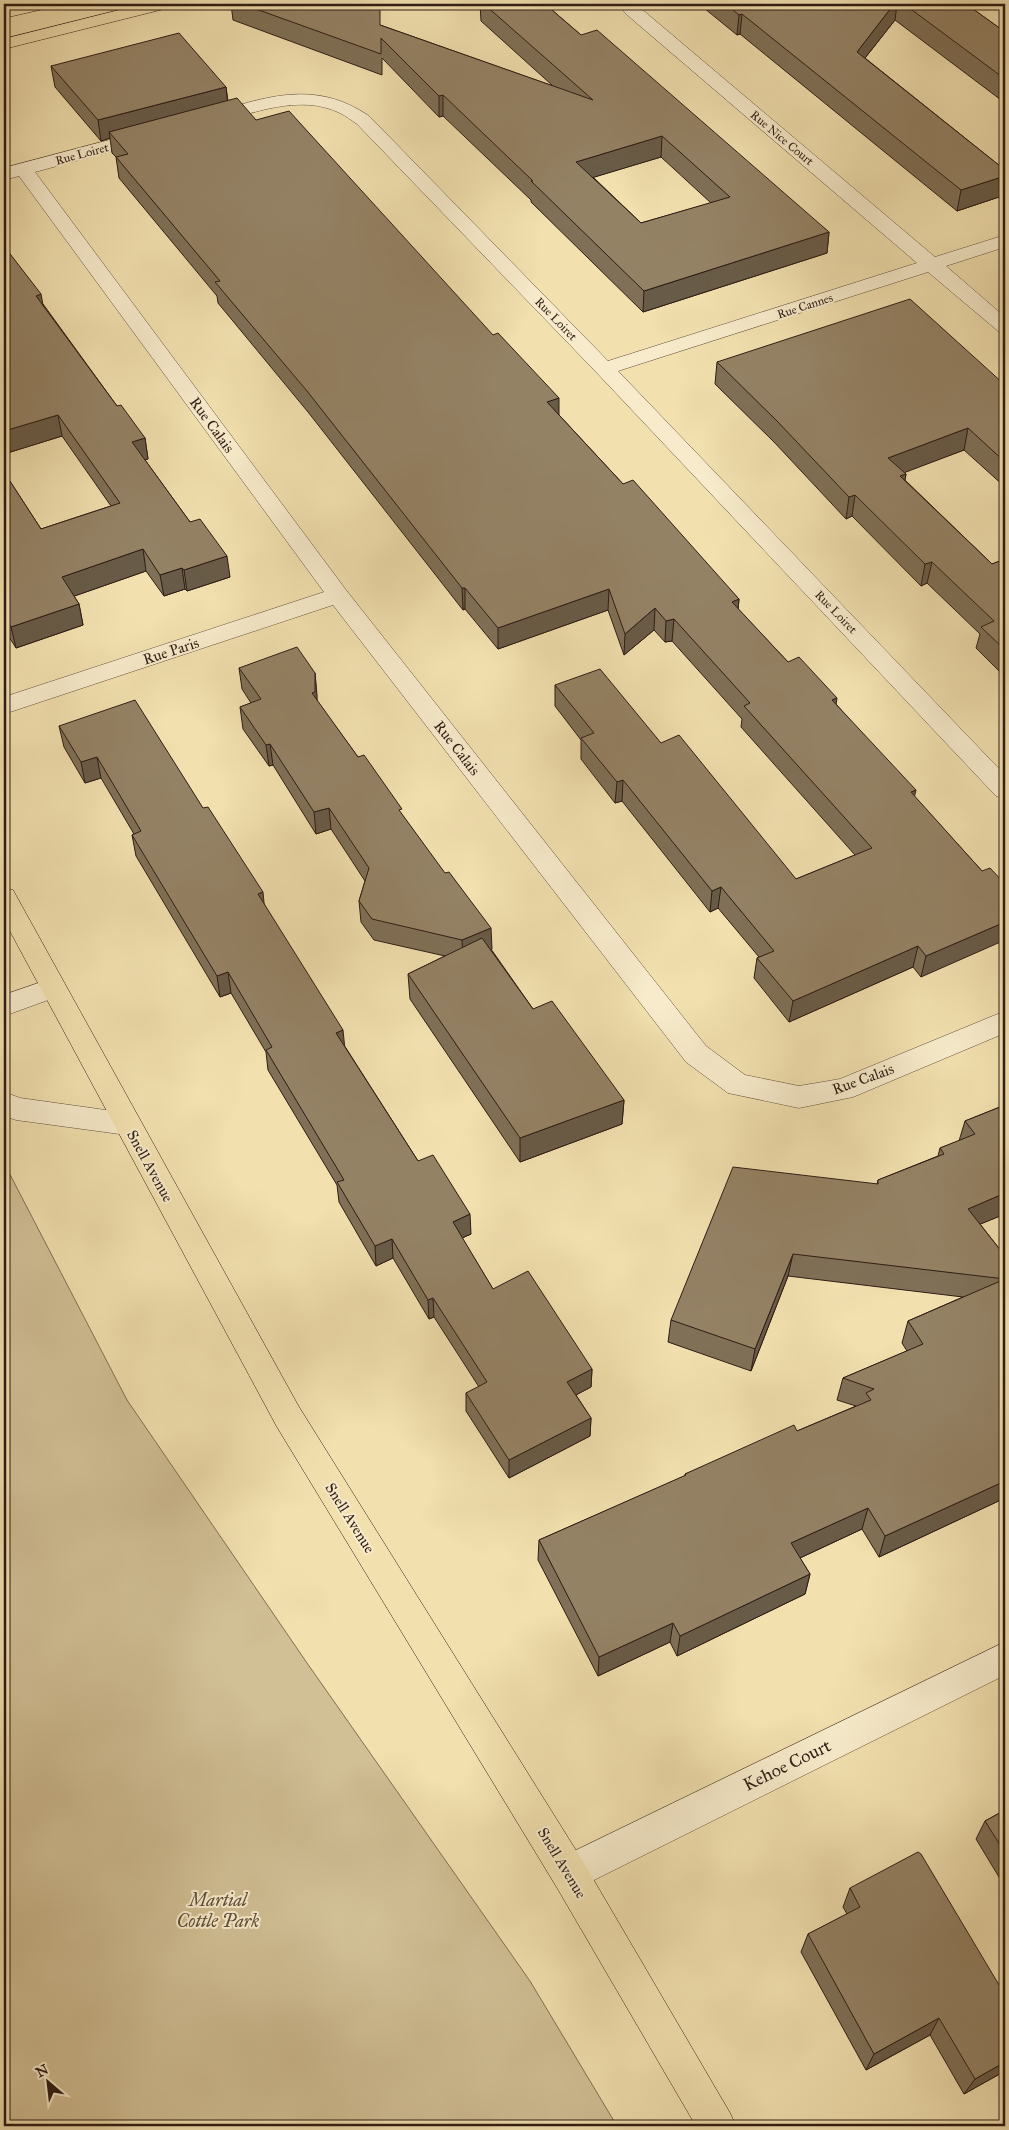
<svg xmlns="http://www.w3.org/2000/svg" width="1009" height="2130" font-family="'IM FELL Great Primer',serif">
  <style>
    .green { fill: #d1bf95; stroke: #806e54 }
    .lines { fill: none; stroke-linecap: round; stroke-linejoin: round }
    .minor-casing { stroke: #5f4d3b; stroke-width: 1 }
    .major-casing { stroke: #2e1c14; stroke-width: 1 }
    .minor { fill: #f7ebcb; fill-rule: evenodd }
    .major { fill: #f2e0af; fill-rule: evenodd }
    .wall { fill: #7f7057; stroke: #2e1c14; fill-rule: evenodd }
    .shaded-wall { fill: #685b47; stroke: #2e1c14 }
    .building { fill: #948265; stroke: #2e1c14; fill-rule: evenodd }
    .labels { text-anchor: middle; stroke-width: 4; stroke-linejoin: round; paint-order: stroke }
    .far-street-label { font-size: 12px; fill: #2e1c14; stroke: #f7ebcb }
    .street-label { font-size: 15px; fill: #2e1c14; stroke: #f7ebcb }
    .near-street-label { font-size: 18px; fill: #2e1c14; stroke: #f7ebcb }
    .near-park-label { font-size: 18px; font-style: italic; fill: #5f4d3b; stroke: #f7ebcb }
  </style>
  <rect width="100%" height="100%" fill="#f2e0af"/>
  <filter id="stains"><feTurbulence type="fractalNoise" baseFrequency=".004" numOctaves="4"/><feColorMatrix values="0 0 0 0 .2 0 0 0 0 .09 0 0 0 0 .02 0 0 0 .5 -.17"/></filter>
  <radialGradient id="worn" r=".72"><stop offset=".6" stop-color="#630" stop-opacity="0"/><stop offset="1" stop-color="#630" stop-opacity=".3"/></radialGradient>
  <!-- green -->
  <path class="green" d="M4 1163 127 1400 307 1663 530 1981 617 2126H4Z"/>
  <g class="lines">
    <defs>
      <path id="minor" d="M632 5 638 6 935 257 1005 235V247L946 266 1005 317V333L998 331 928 272 618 371 1005 775V799L996 796 597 373 357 124C351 120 346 116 340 113 299 93 252 114 211 124L205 123 202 119 205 115C264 98 313 78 369 116L608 361 917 263 626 14 623 10 626 6Z
        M147 130 153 132 156 136 153 140 35 172 346 590 706 1046 745 1075 799 1086 840 1079 1005 1011V1033L853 1097 799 1108 728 1093 686 1062 333 605 4 714V697L324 592 19 176 4 180V168Z
        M53 978 62 981 66 988 62 995 4 1016V995Z
        M4 1092 20 1098 127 1113 137 1116 141 1124 137 1132 127 1135 16 1120 4 1116Z
        M1005 1642V1675L582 1886 569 1891 556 1886 551 1873 556 1860Z"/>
      <path id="major" d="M21 4H51L48 8 4 18V8Z
        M143 4H171L168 8 4 49V39Z
        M4 888 13 890 299 1407 582 1860 730 2113 736 2126H696L556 1886 277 1427 4 920Z"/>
    </defs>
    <!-- minor casing -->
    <use href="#minor" class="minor-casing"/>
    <!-- major casing -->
    <use href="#major" class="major-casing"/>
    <!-- minor -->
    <use href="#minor" class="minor"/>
    <!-- major -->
    <use href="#major" class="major"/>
  </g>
  <!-- wall -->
  <path class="wall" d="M231 4H344V7L380 25 553 86 481 21 480 4H545L581 35 829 232 827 253 643 312 531 202V200L443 116 439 117 382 58V75L233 20ZM661 157 711 203 641 223 593 177Z
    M699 4H966L1005 32V103L895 20 865 58 1005 170V195L957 211 740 34 737 35Z
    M51 66 226 87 228 101 256 120 559 415 623 484 739 599 738 609 788 662 836 704 914 796 982 871 921 977 913 967 789 1022 754 978 757 958 759 957 718 908 710 912 622 801 615 803 581 759V740L555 706V685L661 743 796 879 855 855 741 727 742 719 672 641 665 642 654 630 624 655 608 610 498 649 465 609 463 610 308 412 218 303 217 296 119 178 116 157 112 153 110 138 101 141 55 87Z
    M43 304 117 406 145 438 148 459 145 460 230 577 187 591 185 589 164 596 146 571 74 596 79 604 83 625 16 648 4 629V472L41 529 111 506 62 436 4 454Z
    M717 362 1005 385V487L964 450 904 472 906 474 905 480 992 564 1005 559V677L976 648 980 634 927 583 921 586 852 516 846 519 774 442 715 384Z
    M239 668 315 673 317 701 358 757 402 815 492 949H491L533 1009 624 1100 622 1124 520 1162 410 999 408 974 445 956 374 940 361 922 359 901 365 881 331 829 316 834 273 765 269 766 243 729 240 707 251 703 242 689Z
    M59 726 203 808 264 904 344 1045 418 1161 471 1234 462 1238 493 1289 592 1369 591 1387 576 1395 591 1418 590 1436 509 1478 466 1411V1393L479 1387 434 1317 429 1319 393 1258 376 1266 339 1202 337 1185 268 1070 266 1052 231 993 220 997 136 856 132 835 134 834 101 778 85 783 64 747Z
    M1005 1105V1214L980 1224 1005 1256V1498L879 1557 862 1529 800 1558 810 1574 805 1594 677 1656 670 1642 598 1676 538 1560 539 1540 685 1476V1474L797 1431 856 1406 837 1400 843 1378 907 1351 902 1343 908 1321 963 1297 788 1276 751 1371 668 1342 671 1320 877 1184 878 1180 938 1156 940 1148 959 1141 965 1121Z
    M1005 1810V1887L976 1839 985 1821Z
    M850 1888 1005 2071 964 2094 930 2035 866 2070 801 1952 808 1934 847 1914 843 1907Z"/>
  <!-- shaded-wall -->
  <path class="shaded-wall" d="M894 4H897L895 20 854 72 857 52Z
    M742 14 740 34 737 35 739 15Z
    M226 87 228 107 109 132 110 138 101 141 98 120Z
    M443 95V116L439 117V96Z
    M662 136 661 157 575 183 576 162Z
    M1005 176V195L957 211 961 190Z
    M829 232 827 253 643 312 644 291Z
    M41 294 45 316 36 296Z
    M559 398V419L547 402Z
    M58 415 62 436 4 454V431Z
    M968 428 964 450 885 480 888 458Z
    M145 438 148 459 135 463 132 442Z
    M906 474 902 496 900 476Z
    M855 495 852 516 846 519 849 497Z
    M143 549 146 571 66 599 62 577Z
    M227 556 230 577 187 591 184 570Z
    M932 562 927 583 921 586 925 564Z
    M182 568 185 589 164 596 160 575Z
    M462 588H465V609L463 610Z
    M609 589 608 610 498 649V628Z
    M739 599 737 620 732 602Z
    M79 604 83 625 16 648 11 627Z
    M655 608 654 630 624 655 625 634Z
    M674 619 672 641 665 642 666 621Z
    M315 673 317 695V714L312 693Z
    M837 698 834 719 832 700Z
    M270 744 273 765 269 766 266 745Z
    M97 757 101 778 85 783 81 762Z
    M623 780 622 801 615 803 617 782Z
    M916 790 911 811V792Z
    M329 808 331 829 316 834 314 812Z
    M721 887 718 908 710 912 712 891Z
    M263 892 265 913 258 894Z
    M1005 922V940L921 977 926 956Z
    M491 928 492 949 463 960 462 940Z
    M918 946 913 967 789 1022 793 1001Z
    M228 972 231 993 220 997 217 976Z
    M343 1030 345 1050 336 1033Z
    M624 1100 622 1124 520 1162V1138Z
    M1005 1193V1214L961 1232 968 1209Z
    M470 1214 471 1234 453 1242V1222Z
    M392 1239 393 1258 376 1266 375 1246Z
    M793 1254 788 1276 751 1371 755 1349Z
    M433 1298 434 1317 429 1319 428 1300Z
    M592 1369 591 1387 566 1400 567 1382Z
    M591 1418 590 1436 509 1478V1460Z
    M1005 1481V1498L879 1557 885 1536Z
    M868 1508 862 1529 787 1564 791 1543Z
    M810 1574 805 1594 677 1656 680 1636Z
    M673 1623 670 1642 598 1676 599 1657Z
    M939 2018 930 2035 866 2070 874 2054Z
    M1005 2062V2071L964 2094 975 2079Z"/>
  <!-- building -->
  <path class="building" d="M242 4H343V7L380 6V25L593 100 484 4H545L581 35 597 30 829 232 644 291 531 181H533L443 95 439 96 381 38V54ZM662 136 730 197 641 223 576 162Z
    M726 4H894L857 52 1005 170V176L961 190 742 14 739 15Z
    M904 4H966L1005 32V79Z
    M179 33 226 87 98 120 51 66Z
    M237 98 256 120 289 111 493 335 498 333 559 398 547 402 623 484 633 480 739 599 732 602 788 662 799 657 837 698 832 700 916 790 911 792 982 871 990 868 1005 884V922L926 956 918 946 793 1001 757 958 774 951 721 887 712 891 623 780 617 782 581 738 594 733 555 685 600 669 661 743 679 735 796 879 872 848 744 706 750 703 674 619 666 621 655 608 625 634 609 589 498 628 465 588H462L307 391 215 282 220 281 116 157 128 154 109 132Z
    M4 246 41 294 36 296 117 406 121 405 145 438 132 442 190 522 200 519 227 556 184 570 182 568 160 575 143 549 62 577 79 604 11 627 4 615V472L41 529 120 503 58 415 4 431Z
    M910 299 1005 385V462L968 428 888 458 906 474 900 476 992 564 1005 559V650L981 627 994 621 932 562 925 564 855 495 849 497 777 421 717 362Z
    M297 647 315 673V692L312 693 358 757 364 755 402 809 399 810 445 873 449 872 491 928 462 940 372 919 359 901 369 868 329 808 314 812 270 744 266 745 240 707 261 699 239 668Z
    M135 700 203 808 208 807 263 892 258 894 343 1030 336 1033 418 1161 433 1155 470 1214 453 1222 493 1289 528 1271 592 1369 567 1382 591 1418 509 1460 466 1393 487 1382 433 1298 428 1300 392 1239 375 1246 337 1182 344 1180 266 1050 272 1047 228 972 217 976 132 835 141 831 97 757 81 762 59 726Z
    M482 938 533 1009 552 1001 624 1100 520 1138 408 974Z
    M1005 1105V1193L968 1209 1005 1256V1279L793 1254 755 1349 671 1320 733 1167 878 1184V1180L944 1154 940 1148 975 1134 965 1121Z
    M1005 1279V1481L885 1536 868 1508 791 1543 810 1574 680 1636 673 1623 599 1657 539 1540 686 1475 685 1474 794 1425 797 1431 871 1400 866 1393 874 1389 843 1378 923 1344 908 1321Z
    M1005 1810V1853L985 1821Z
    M918 1852 921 1854 1005 1995V2062L975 2079 939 2018 874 2054 808 1934 860 1907 850 1888Z"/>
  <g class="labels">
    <!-- far-street labels -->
    <g class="far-street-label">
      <text transform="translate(782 138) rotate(40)" y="4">Rue Nice Court</text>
      <text transform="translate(82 154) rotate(-15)" y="4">Rue Loiret</text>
      <text transform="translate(805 306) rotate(-18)" y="4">Rue Cannes</text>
      <text transform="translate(556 319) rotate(46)" y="4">Rue Loiret</text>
      <text transform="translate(836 612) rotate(46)" y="4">Rue Loiret</text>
    </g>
    <!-- street labels -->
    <g class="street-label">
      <text transform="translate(212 425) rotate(54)" y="5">Rue Calais</text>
      <text transform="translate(171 651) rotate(-18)" y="5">Rue Paris</text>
      <text transform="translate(457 748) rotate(52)" y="5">Rue Calais</text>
      <text transform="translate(863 1079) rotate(-20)" y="5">Rue Calais</text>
      <text transform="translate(150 1166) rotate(61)" y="5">Snell Avenue</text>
      <text transform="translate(350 1518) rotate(58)" y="5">Snell Avenue</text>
      <text transform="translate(562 1863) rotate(59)" y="5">Snell Avenue</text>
    </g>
    <!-- near-street labels -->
    <g class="near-street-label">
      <text transform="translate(787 1765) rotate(-26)" y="6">Kehoe Court</text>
    </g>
    <!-- near-park labels -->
    <g class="near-park-label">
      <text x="218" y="1906">Martial<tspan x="218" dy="21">Cottle Park</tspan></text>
    </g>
  </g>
  <!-- margin -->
  <rect width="1009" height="2130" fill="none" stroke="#f2e0af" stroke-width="20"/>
  <rect x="5" y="5" width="999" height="2120" fill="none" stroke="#2e1c14" stroke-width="2.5"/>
  <rect x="10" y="10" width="989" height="2110" fill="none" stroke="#2e1c14"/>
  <!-- north arrow -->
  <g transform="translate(48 2082) rotate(332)" stroke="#f7ebcb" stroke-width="4" paint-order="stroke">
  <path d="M0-4L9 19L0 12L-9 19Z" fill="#2e1c14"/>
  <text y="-8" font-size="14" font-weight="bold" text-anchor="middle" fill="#2e1c14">N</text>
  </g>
  <rect width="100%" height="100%" filter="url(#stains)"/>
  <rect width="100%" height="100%" fill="url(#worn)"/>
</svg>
